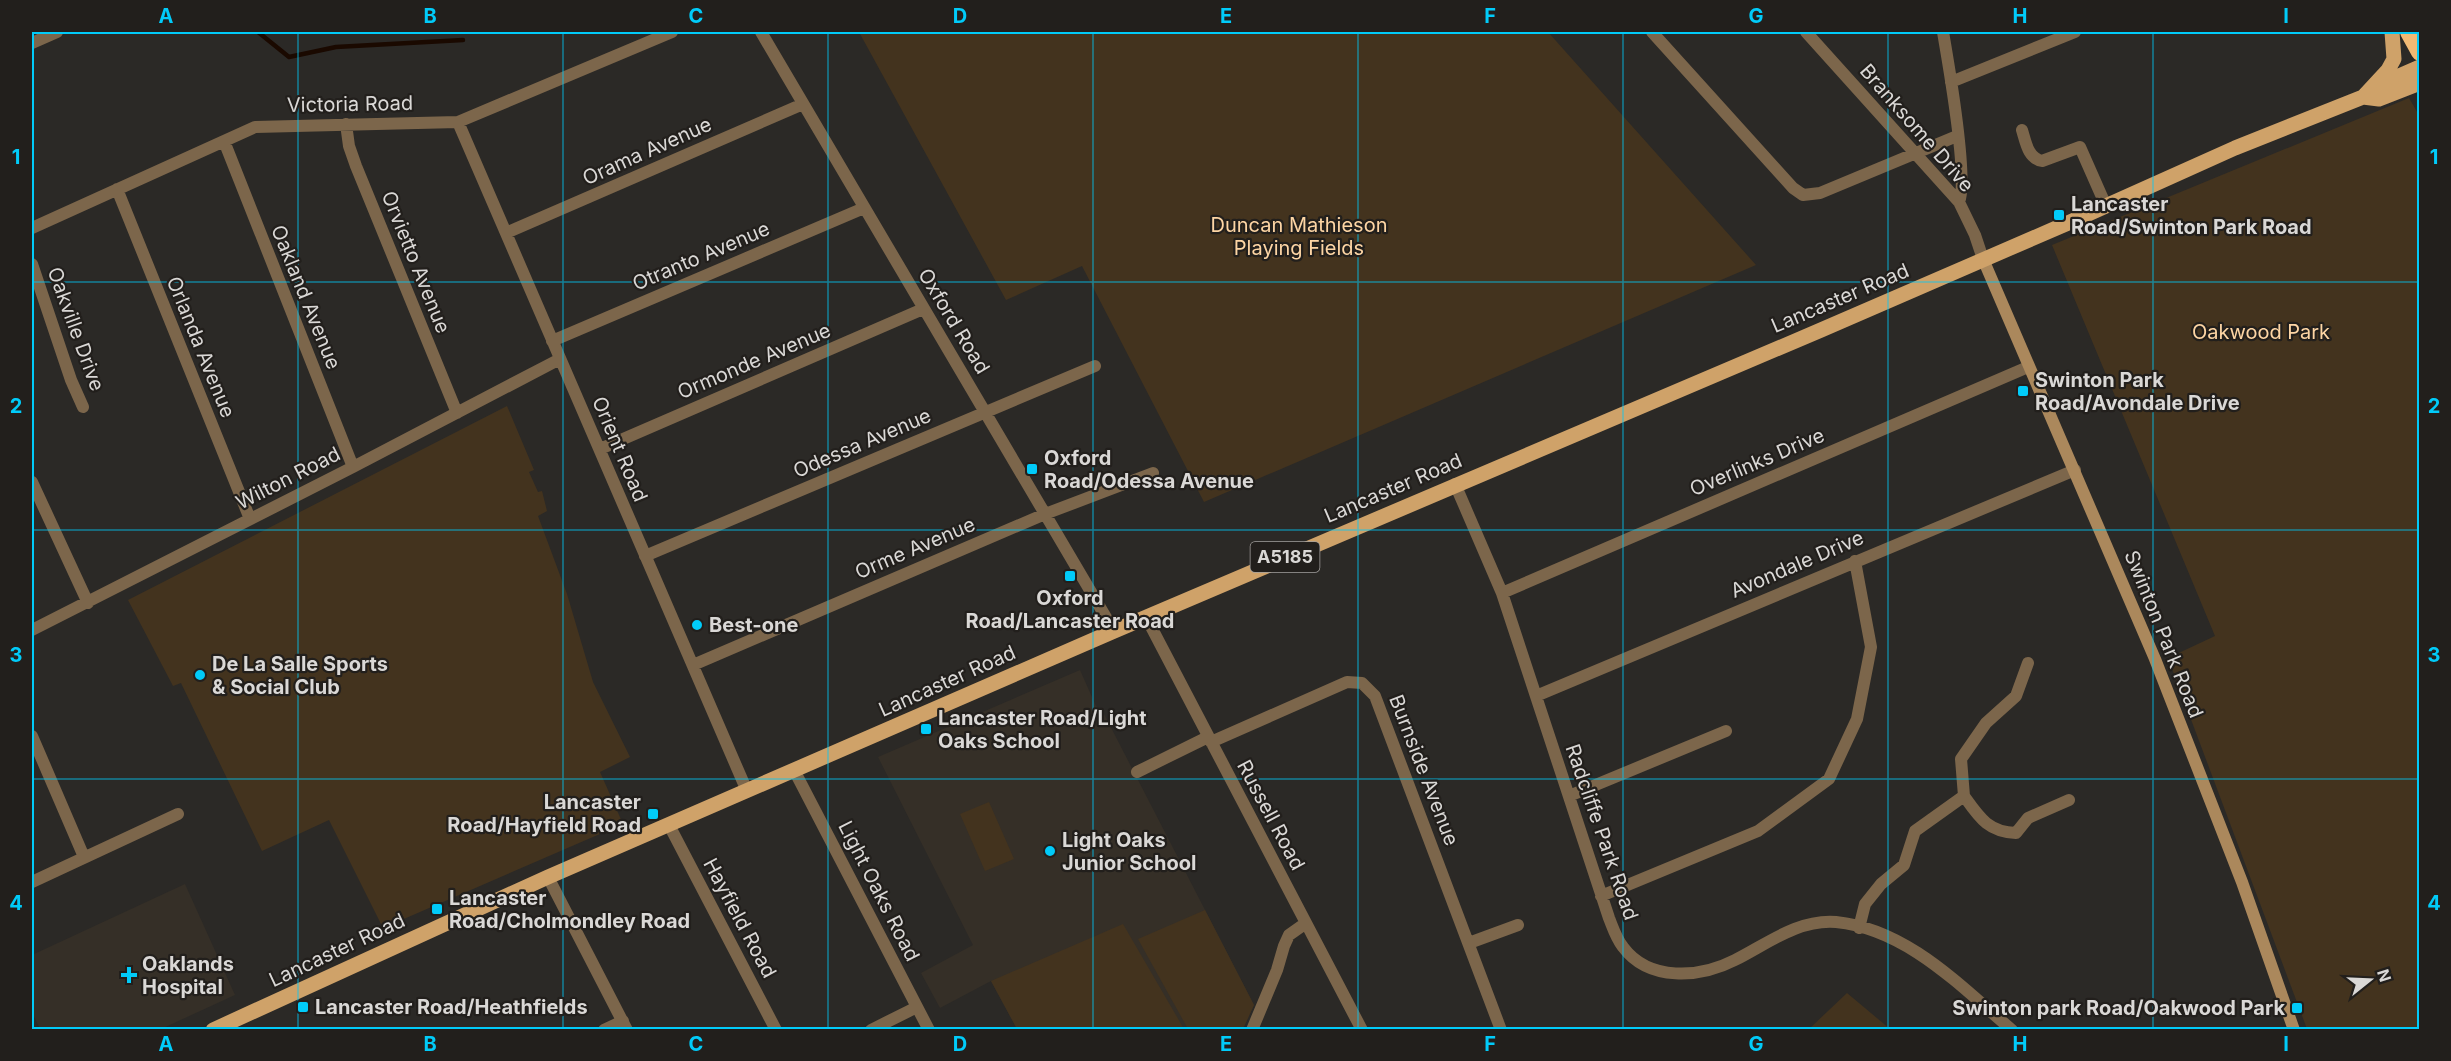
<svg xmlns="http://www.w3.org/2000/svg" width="2451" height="1061" font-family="Inter,sans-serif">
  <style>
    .built { fill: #352f27 }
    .green { fill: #43331e }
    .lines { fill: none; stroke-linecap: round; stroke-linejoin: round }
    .stream { stroke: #1a0900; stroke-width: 4.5 }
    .street { stroke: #7c664b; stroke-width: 12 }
    .secondary { stroke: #ab885c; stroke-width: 12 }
    .primary { stroke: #cfa269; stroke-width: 15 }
    .highway { stroke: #f0b974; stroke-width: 18 }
    .grid { fill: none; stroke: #01cbf9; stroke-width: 1.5; stroke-opacity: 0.55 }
    .poi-dot { fill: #01cbf9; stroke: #221f1c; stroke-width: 2 }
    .labels { text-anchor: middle; stroke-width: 4.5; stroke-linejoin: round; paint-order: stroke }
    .shield { fill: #221f1c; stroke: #a3a09e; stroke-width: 1.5 }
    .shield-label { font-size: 18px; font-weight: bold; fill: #dad8d6 }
    .street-label { font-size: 20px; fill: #dad8d6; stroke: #221f1c }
    .poi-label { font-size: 20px; font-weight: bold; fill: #dad8d6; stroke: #221f1c; text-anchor: start }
    .park-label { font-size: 20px; fill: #fdd5a4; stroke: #221f1c }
    .neatline { fill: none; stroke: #01cbf9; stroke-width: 2 }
    .grid-label { font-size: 20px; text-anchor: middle; font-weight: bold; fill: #01cbf9 }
  </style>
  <rect width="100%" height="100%" fill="#2b2926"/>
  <!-- built -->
  <path class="built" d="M1080 670 1096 706 1103 712 1254 1005 1243 1029H1017L991 981 940 1008 921 973 973 945 878 757Z
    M185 884 235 995 161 1029H40L32 1012V955Z"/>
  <!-- green -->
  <path class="green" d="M859 32H1548L1756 265 1204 502 1082 266 1006 300Z
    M2409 98 2420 117 2419 1029H2307L2168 658 2215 636 2052 245Z
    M507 406 534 470 529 472 538 492 542 491 547 511 538 516 567 594 593 682 630 757 600 772 623 824 383 928 329 820 262 851 181 683 173 686 128 600Z
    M989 802 1014 859 985 871 960 814Z
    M1205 910 1254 1005 1243 1029H1188L1138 939Z
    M1123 924 1184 1029H1017L991 981Z
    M1847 993 1890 1029H1809Z"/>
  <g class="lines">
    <!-- stream -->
    <path class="stream" d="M258 32 289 57 336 47 463 40"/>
    <!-- street -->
    <path class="street" d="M761 32 1114 631
      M1652 32 1793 188 1803 195 1820 193 1957 136
      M1806 32 1959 202 1975 235 1983 259
      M1943 32C1948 61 1969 180 1959 202
      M32 43 57 32
      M1951 82 2075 32
      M458 122 747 791
      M346 124 349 146 356 166 457 413
      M2022 130C2026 143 2028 158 2042 161L2080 147 2106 206
      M224 141 353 467
      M117 189 250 519
      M32 228 255 127 458 122 672 32
      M506 233 803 104
      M32 264 71 380 83 407
      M552 341 864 208
      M600 449 923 309
      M32 482 88 603
      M1455 484 1502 593 1609 918C1613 928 1616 938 1623 947 1649 982 1700 978 1735 960 1767 944 1798 919 1836 922 1907 929 1960 986 2012 1030
      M645 556 1095 366
      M1502 593 2028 367
      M1146 617 1362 1030
      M32 630 353 467 560 359
      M693 665 1045 514 1153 473
      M1536 696 2075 470
      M32 736 84 857
      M1211 742 1347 682 1362 683 1375 696 1501 1030
      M794 770 929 1030
      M1137 772 1208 737
      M1569 796 1726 731
      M1964 796C1979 817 1988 832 2016 833L2028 818 2069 800
      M669 825 776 1030
      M548 877 627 1030
      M32 882 178 814
      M1601 896 1758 831 1829 779 1857 719 1871 647 1855 561
      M1859 928 1865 904 1881 884 1904 865 1915 831 1964 796 1961 759 1986 723 2016 696 2028 663
      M1469 943 1518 925
      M604 1030 623 1021
      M871 1030 917 1007
      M1252 1030 1277 970 1284 946 1289 935 1306 923"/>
    <!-- secondary -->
    <path class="secondary" d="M1983 259 2155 659 2242 882 2294 1030"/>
    <!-- primary -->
    <path class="primary" d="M2374 87 2420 67
      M2363 97 2379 99 2420 83
      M213 1030 548 877 1114 631 1821 330 2068 223 2235 148 2363 97 2388 70 2394 59 2392 32"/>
    <!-- highway -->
    <path class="highway" d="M2409 32 2420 52"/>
  </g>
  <!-- grid -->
  <path class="grid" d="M298 32V1030M563 32V1030M828 32V1030M1093 32V1030M1358 32V1030M1623 32V1030M1888 32V1030M2153 32V1030M32 282H2420M32 530H2420M32 779H2420"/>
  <!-- markers -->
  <g class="poi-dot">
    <rect x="2053" y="209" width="12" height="12" rx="3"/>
    <rect x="2017" y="385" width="12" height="12" rx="3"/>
    <rect x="1026" y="463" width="12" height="12" rx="3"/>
    <rect x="1064" y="570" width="12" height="12" rx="3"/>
    <circle cx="697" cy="625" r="6"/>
    <circle cx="200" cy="675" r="6"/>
    <rect x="920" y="723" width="12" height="12" rx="3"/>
    <rect x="647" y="808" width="12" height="12" rx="3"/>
    <circle cx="1050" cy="851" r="6"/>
    <rect x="431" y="903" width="12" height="12" rx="3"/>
    <path d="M126 966h6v6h6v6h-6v6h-6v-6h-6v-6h6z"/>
    <rect x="297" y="1001" width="12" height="12" rx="3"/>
    <rect x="2291" y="1002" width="12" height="12" rx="3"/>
  </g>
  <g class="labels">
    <!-- shield labels -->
    <rect class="shield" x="1250.5" y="542" width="69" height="30" rx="4.5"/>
    <g class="shield-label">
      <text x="1285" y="563">A5185</text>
    </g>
    <!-- street labels -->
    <g class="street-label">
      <text transform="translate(350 104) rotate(-1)" y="7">Victoria Road</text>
      <text transform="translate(1917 128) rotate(49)" y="7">Branksome Drive</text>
      <text transform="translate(647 151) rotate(-24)" y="7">Orama Avenue</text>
      <text transform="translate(701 256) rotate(-23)" y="7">Otranto Avenue</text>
      <text transform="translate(416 262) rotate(68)" y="7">Orvietto Avenue</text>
      <text transform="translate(306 297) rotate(68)" y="7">Oakland Avenue</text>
      <text transform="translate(1840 298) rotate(-23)" y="7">Lancaster Road</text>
      <text transform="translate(954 321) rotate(59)" y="7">Oxford Road</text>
      <text transform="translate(76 329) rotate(70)" y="7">Oakville Drive</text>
      <text transform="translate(201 347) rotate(68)" y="7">Orlanda Avenue</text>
      <text transform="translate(754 361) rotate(-23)" y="7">Ormonde Avenue</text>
      <text transform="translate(862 443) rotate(-23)" y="7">Odessa Avenue</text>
      <text transform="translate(620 449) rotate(67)" y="7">Orient Road</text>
      <text transform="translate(1757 462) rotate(-23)" y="7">Overlinks Drive</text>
      <text transform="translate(288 478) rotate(-27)" y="7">Wilton Road</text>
      <text transform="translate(1393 488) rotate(-23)" y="7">Lancaster Road</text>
      <text transform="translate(915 548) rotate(-23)" y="7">Orme Avenue</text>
      <text transform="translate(1797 564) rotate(-23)" y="7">Avondale Drive</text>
      <text transform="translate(2164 634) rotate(68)" y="7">Swinton Park Road</text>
      <text transform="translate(947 681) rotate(-24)" y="7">Lancaster Road</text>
      <text transform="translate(1424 770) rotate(69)" y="7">Burnside Avenue</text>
      <text transform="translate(1271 815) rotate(62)" y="7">Russell Road</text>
      <text transform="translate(1602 832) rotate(71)" y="7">Radcliffe Park Road</text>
      <text transform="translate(879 891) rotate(63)" y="7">Light Oaks Road</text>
      <text transform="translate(740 918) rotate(62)" y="7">Hayfield Road</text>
      <text transform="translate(337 950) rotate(-25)" y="7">Lancaster Road</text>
    </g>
    <!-- poi labels -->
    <g class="poi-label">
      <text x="2071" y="211">Lancaster<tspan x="2071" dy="23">Road/Swinton Park Road</tspan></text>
      <text x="2035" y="387">Swinton Park<tspan x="2035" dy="23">Road/Avondale Drive</tspan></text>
      <text x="1044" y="465">Oxford<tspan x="1044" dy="23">Road/Odessa Avenue</tspan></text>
      <text x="1070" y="605" text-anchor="middle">Oxford<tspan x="1070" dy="23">Road/Lancaster Road</tspan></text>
      <text x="709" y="632">Best-one</text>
      <text x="212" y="671">De La Salle Sports<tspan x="212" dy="23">&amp; Social Club</tspan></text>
      <text x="938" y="725">Lancaster Road/Light<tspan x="938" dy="23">Oaks School</tspan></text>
      <text x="641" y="809" text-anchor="end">Lancaster<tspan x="641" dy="23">Road/Hayfield Road</tspan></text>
      <text x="1062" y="847">Light Oaks<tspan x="1062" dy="23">Junior School</tspan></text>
      <text x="449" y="905">Lancaster<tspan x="449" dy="23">Road/Cholmondley Road</tspan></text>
      <text x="142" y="971">Oaklands<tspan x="142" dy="23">Hospital</tspan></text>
      <text x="315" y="1014">Lancaster Road/Heathfields</text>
      <text x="2285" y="1015" text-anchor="end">Swinton park Road/Oakwood Park</text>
    </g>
    <!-- park labels -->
    <g class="park-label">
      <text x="1299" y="232">Duncan Mathieson<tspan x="1299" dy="23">Playing Fields</tspan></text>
      <text x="2261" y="339">Oakwood Park</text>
    </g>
  </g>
  <!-- border -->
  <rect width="2451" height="1061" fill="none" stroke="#221f1c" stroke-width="66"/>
  <!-- north arrow -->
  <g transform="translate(2370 980) rotate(72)" stroke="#221f1c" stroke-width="4.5" paint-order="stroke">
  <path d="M0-4.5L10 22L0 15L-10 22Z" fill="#dad8d6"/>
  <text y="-9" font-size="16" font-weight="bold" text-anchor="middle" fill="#dad8d6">N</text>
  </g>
  <rect x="33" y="33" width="2385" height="995" class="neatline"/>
  <g class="grid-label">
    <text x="166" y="23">A</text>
    <text x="430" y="23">B</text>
    <text x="696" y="23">C</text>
    <text x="960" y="23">D</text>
    <text x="1226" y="23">E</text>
    <text x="1490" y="23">F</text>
    <text x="1756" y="23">G</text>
    <text x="2020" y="23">H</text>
    <text x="2286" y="23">I</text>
    <text x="16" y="164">1</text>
    <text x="2434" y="164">1</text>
    <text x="16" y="413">2</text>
    <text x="2434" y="413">2</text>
    <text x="16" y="662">3</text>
    <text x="2434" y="662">3</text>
    <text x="16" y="910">4</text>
    <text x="2434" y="910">4</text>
    <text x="166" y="1051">A</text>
    <text x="430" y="1051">B</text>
    <text x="696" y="1051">C</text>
    <text x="960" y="1051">D</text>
    <text x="1226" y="1051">E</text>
    <text x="1490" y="1051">F</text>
    <text x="1756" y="1051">G</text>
    <text x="2020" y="1051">H</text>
    <text x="2286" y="1051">I</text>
  </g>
</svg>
